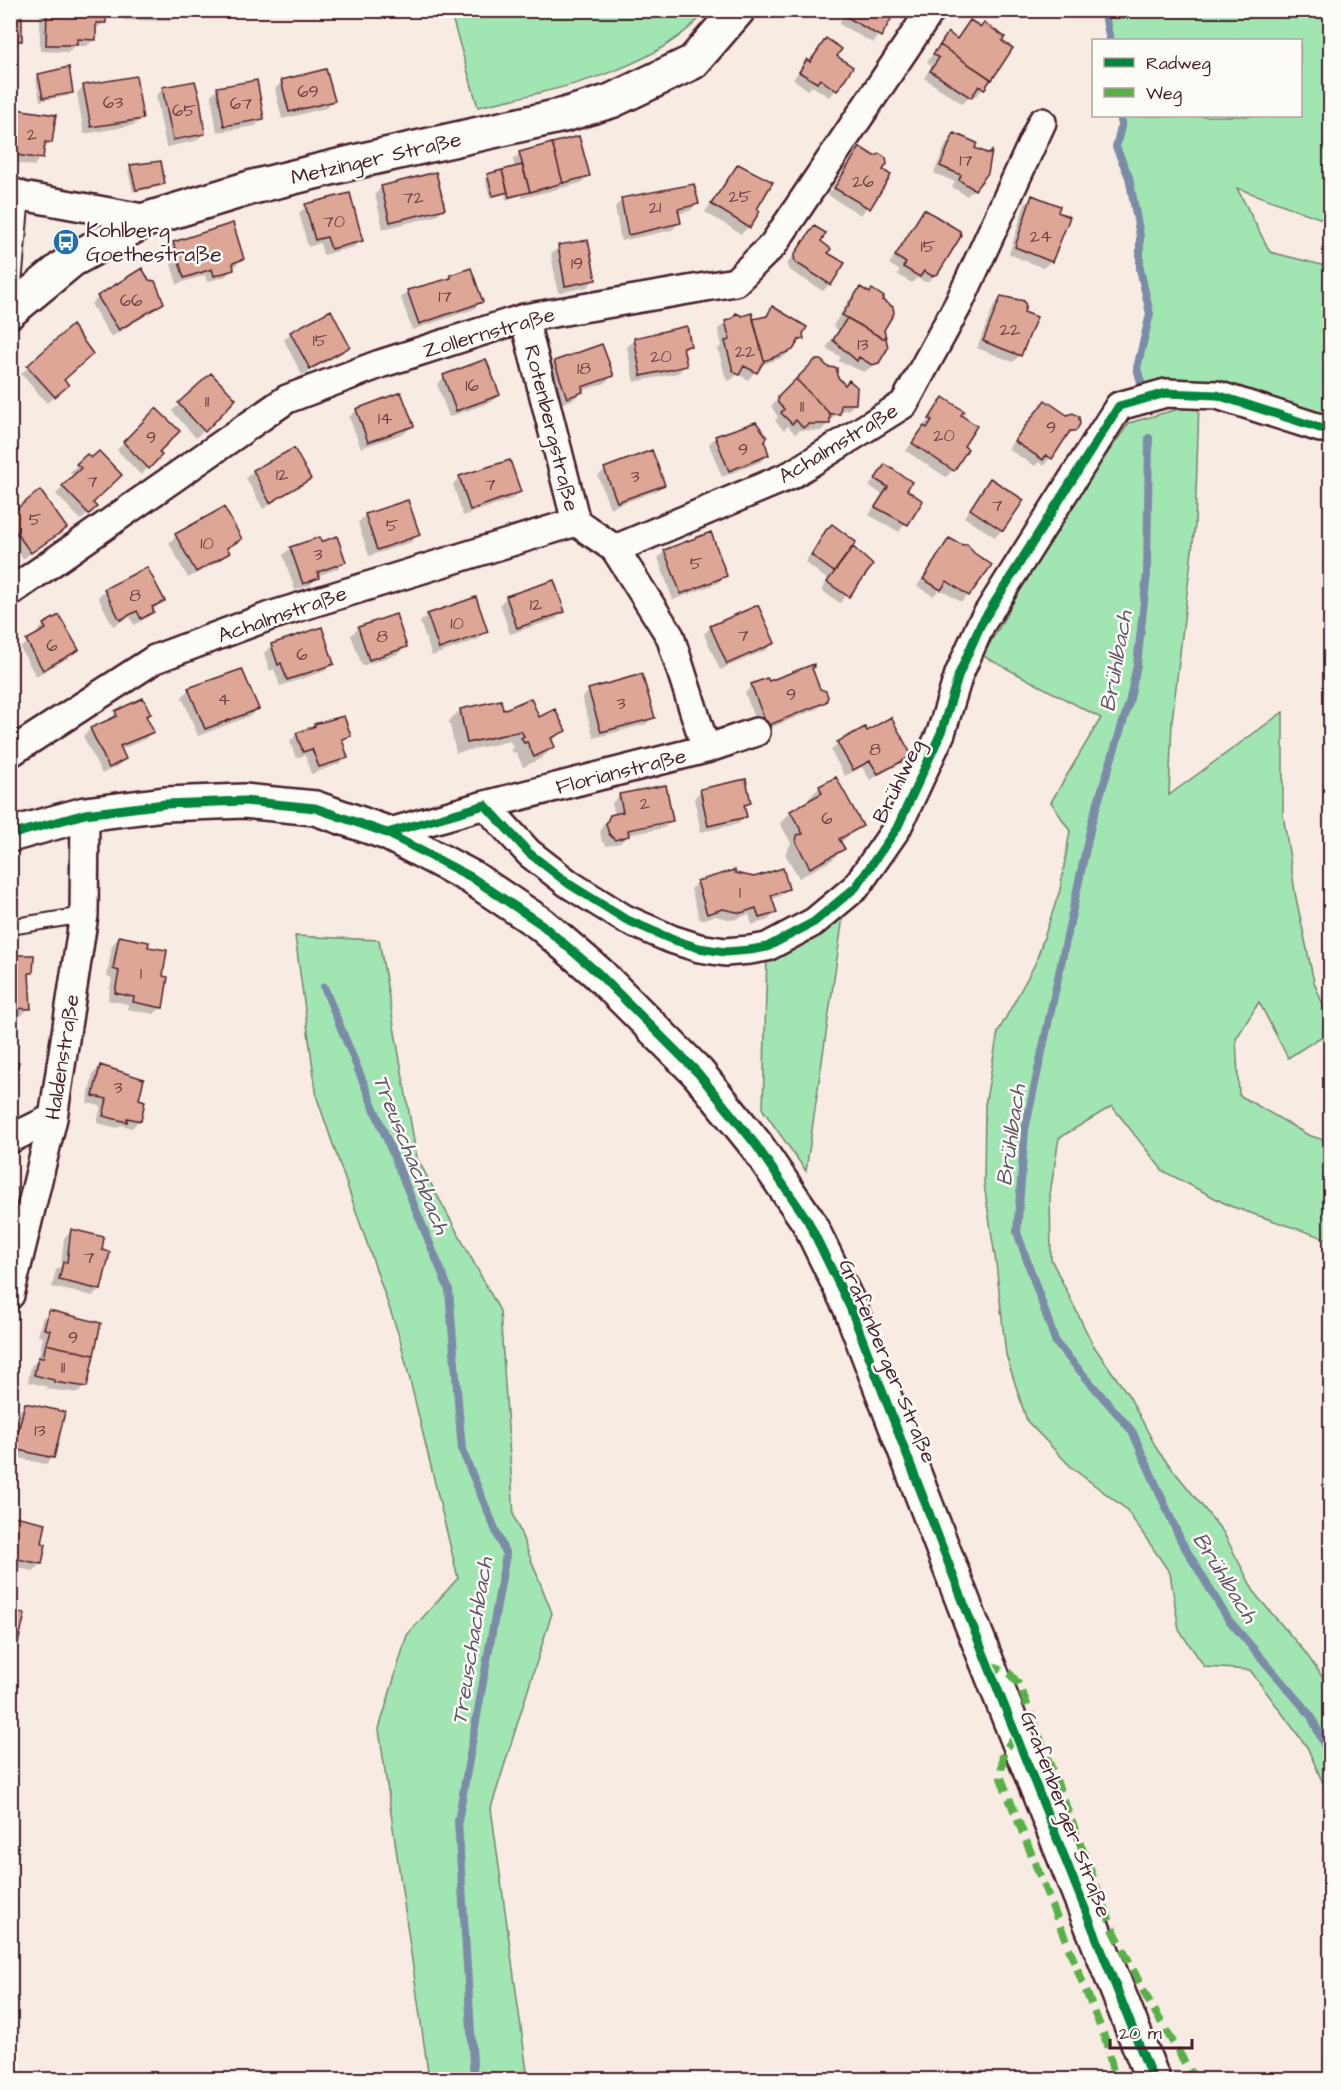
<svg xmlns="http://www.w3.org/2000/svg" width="1341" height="2090" font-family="'Architects Daughter',sans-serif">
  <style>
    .green { fill: #a1e6b2; stroke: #76826e; stroke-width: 1.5 }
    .shadow { fill: #0003 }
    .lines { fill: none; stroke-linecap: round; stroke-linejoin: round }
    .stream { stroke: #7b8ca8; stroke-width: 8 }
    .building { fill: #dea696; stroke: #4a1f2b; stroke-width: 1.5 }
    .lane-casing { stroke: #4a1f2b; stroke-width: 18 }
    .street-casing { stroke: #4a1f2b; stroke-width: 32 }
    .secondary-casing { stroke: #4a1f2b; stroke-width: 38 }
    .lane { stroke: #fdfcf7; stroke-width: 14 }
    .street { stroke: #fdfcf7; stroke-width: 27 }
    .secondary { stroke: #fdfcf7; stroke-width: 33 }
    .quiet { stroke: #57b146; stroke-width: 8; stroke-dasharray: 15 8; stroke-linecap: butt }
    .cycleway-casing { stroke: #fdfcf7; stroke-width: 13 }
    .cycleway { stroke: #00873e; stroke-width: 9 }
    .labels { text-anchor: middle; stroke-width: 5; stroke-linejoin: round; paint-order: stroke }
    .number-label { font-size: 18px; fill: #6f4146 }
    .street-label { font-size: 21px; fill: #4a1f2b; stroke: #fdfcf7 }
    .poi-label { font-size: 21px; fill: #4a1f2b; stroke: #fdfcf7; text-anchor: start }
    .water-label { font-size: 22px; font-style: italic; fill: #63566a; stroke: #fdfcf7 }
  </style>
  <rect width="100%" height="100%" fill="#f7ebe4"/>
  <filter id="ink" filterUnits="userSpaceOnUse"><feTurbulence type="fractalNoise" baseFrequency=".0167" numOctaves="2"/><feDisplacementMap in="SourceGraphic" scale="12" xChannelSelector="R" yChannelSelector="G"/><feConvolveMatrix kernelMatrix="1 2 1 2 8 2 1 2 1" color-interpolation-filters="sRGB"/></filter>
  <g filter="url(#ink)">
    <!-- green -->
    <path class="green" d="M450 11V10L706 11C652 74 554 89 478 107Z
      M1104 11H1330V222L1237 188 1270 252 1330 267V419L1142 386 1137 368 1150 314 1140 269V236L1129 177 1116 147 1121 127V116H1300V40H1110Z
      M1199 403 1195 525 1172 721 1169 795 1283 712V814L1296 898 1314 982 1330 1023V1031L1288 1058 1259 1002 1236 1039 1239 1095 1308 1135 1330 1142V1240L1230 1206 1163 1171 1112 1106 1059 1138 1050 1194 1051 1259 1093 1345 1129 1396 1158 1451 1223 1532 1256 1595 1305 1652 1330 1688V1799L1307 1747 1250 1670 1205 1667 1179 1630 1170 1573 1126 1509 1072 1468 1027 1421 1006 1355 996 1263 984 1184 985 1105 998 1032 1035 964 1060 890 1070 831 1051 802 1101 718 983 656 1056 526 1129 423Z
      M843 917 806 1171 763 1110 767 955 809 938Z
      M295 936 379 940 417 1158 500 1311 514 1516 552 1613 491 1808 528 2079H429L379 1729 407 1635 458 1578 400 1339 317 1098Z"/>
    <!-- shadow -->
    <path class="shadow" d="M10 10 20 40 13 47H10Z
      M40 10H105V22L94 30V39L87 46H74L68 52 40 51Z
      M123 10H178V14L171 21 123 20Z
      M846 10H894L873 43 839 24Z
      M970 22 983 89 976 96 972 94 963 104 924 78 932 66 927 62 941 42 948 34 956 40Z
      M826 40 834 57 836 90 829 97 812 86 808 90 793 79Z
      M39 75 72 92 68 96 40 101 36 79Z
      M282 81 333 101 326 108 282 119 275 89Z
      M84 86 141 118 134 125 84 134 77 93Z
      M218 88 263 119 255 126 217 132 211 95Z
      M163 89 204 133 196 141 166 147 156 96Z
      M16 111 50 142 34 166 10 162V116Z
      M955 135 974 189 967 196 952 187 955 182 934 173 947 142Z
      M860 149 889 175 861 215 828 195Z
      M520 153 588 176 581 183 522 198V195L506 200 505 194 490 198 485 178 515 168 513 160Z
      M738 166 755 209 748 227 741 234 705 212Z
      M131 167 164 183 160 187 133 192 128 170Z
      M382 187 443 209 436 216 383 229 375 194Z
      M1033 197 1056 213 1051 261 1043 268 1009 254 1025 204Z
      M622 200 697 203 690 211 677 214 679 223 672 230 621 241 615 207Z
      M306 206 361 240 354 247 323 255 320 243 308 247 299 213Z
      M924 211 936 273 929 281 925 282 917 278 912 283 897 274 900 271 889 264Z
      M814 228 826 253 830 284 823 291 788 269 787 264Z
      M174 243 242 259 226 276 207 282 205 275 177 284 167 250Z
      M559 247 594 280 587 287 558 293 551 254Z
      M451 276 481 301 474 309 412 330 401 298 408 291 447 281Z
      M860 289 869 294 887 348 877 363 864 372 838 361 841 357 826 348 838 330 833 326 849 300Z
      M98 297 162 303 155 310 111 337 91 304Z
      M1002 298 1022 313 1020 355 1013 362 977 348 994 305Z
      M772 308 803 338 784 357 759 366 748 380 738 374 730 381 726 379 718 349 722 345 718 329 736 315 752 321 764 318Z
      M72 327 60 392 47 403 21 374Z
      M291 333 349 347 341 354 302 375 284 340Z
      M634 340 689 345 683 351 686 365 678 373 634 382 627 347Z
      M601 346 612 375 605 383 582 391 574 399 560 404 547 370 554 362Z
      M816 361 835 377 855 403 848 410 839 411 821 431 800 430 795 434 788 426 784 430 775 421 778 417 771 406Z
      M211 375 234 399 196 438 172 411Z
      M444 377 499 394 491 402 449 417 437 384Z
      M943 399 959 416 962 447 953 470 946 477 906 451Z
      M156 410 157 452 160 455 141 475 117 450Z
      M357 410 412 426 405 433 361 448 349 417Z
      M1034 416 1075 430 1064 438 1044 466 1039 462 1035 466 1008 449 1026 423Z
      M716 437 763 442 768 455 760 462 722 477 709 444Z
      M293 450 309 479 263 509 246 478 253 471Z
      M87 456 91 503 95 507 81 520 56 494 74 476 70 472Z
      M885 466 904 491 921 502 899 532 869 515 882 494 869 486Z
      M605 469 663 484 656 491 610 508 598 476Z
      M460 477 519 491 512 499 463 516 453 484Z
      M991 480 1002 530 995 537 964 517Z
      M407 502 418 535 411 542 369 556 358 523 365 515Z
      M224 509 240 539 226 550 228 553 221 560 188 578 169 543 176 536Z
      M10 516 65 528 23 559 10 541Z
      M827 531 871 563 840 603 821 590 828 580 805 562Z
      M950 539 961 547 968 595 961 602 940 589 933 596 917 586Z
      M320 544 344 562 337 569 317 576 310 585 295 590 283 555 291 548Z
      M665 551 725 576 718 583 673 600 658 558Z
      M105 590 163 600 145 619 134 625 130 617 113 626 98 597Z
      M507 597 563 612 556 619 510 634 500 604Z
      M428 615 486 632 479 639 432 656 420 622Z
      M44 625 77 649 70 657 36 676 20 648 38 635 37 632Z
      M711 627 773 643 766 650 720 670 704 634Z
      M359 628 405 647 398 654 362 666 351 635Z
      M321 629 332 664 325 671 280 686 274 669 270 671 264 653 271 646Z
      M813 667 811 669 825 702 817 709 760 732 745 693 752 686 768 683Z
      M189 689 257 709 250 716 198 736 182 697Z
      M589 691 653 717 646 724 594 738 582 698Z
      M460 710 501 712 539 719 564 730 551 742 553 747 542 758 523 767 516 752 513 753 511 750 513 747 510 741 456 753 449 721Z
      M116 712 145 717 152 732 145 739 120 750 124 759 117 766 102 774 83 736 91 729 109 721Z
      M315 725 349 735 342 743 347 757 339 764 311 774 305 755 296 758 290 741 297 734Z
      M867 733 910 755 903 762 870 780 862 767 845 776 831 751 838 743Z
      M836 779 861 826 840 843 843 849 832 860 799 878 785 854 791 843 780 823 791 812 810 802 809 798 820 787Z
      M701 791 749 803 743 809 745 817 738 824 701 832 694 798Z
      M620 795 671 821 664 828 628 835 620 843 607 846 602 842 600 832 603 824 615 815 612 803Z
      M734 874 787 889 780 896 771 899 775 913 768 920 752 925 749 914 733 920 715 916 700 920 691 889 698 882Z
      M119 938 147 948 161 977 162 1007 154 1014 127 1009 128 1004 108 1000 112 978 107 976 112 945Z
      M10 957 32 972 28 976 29 1008 22 1015H10Z
      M100 1067 137 1101 139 1120 132 1128 121 1125 118 1128 97 1123 101 1106 87 1103 93 1074Z
      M71 1231 100 1289 93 1296 52 1287 56 1270 61 1266 64 1238Z
      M49 1312 99 1324 85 1386 78 1393 47 1389 48 1387 28 1382 31 1366 38 1360 43 1337 38 1336 42 1319Z
      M25 1405 53 1457 46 1464 10 1456 18 1412Z
      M10 1517 40 1544 41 1564 33 1571 13 1566 10 1569Z"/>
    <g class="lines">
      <!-- stream -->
      <path class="stream" d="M1104 10 1110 40
        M1121 116V127L1116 147 1129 177 1140 236V269L1150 314 1137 368 1142 386H1152
        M1149 438 1147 574 1137 665 1129 703 1092 821 1025 1130 1017 1232 1056 1343 1132 1431 1181 1541 1228 1619 1311 1716 1330 1757
        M324 987 449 1290 462 1450 506 1555 458 1821 474 2080"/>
    </g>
    <!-- building -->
    <path class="building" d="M10 10H16V17H22V41H10Z
      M47 10H106V23H96V40L77 39V45H46Z
      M130 10H180V14H130Z
      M848 10H896L881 37 845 16Z
      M970 20 981 27 984 23 1005 37 1002 41 1013 48 992 80 940 45 948 32 957 39Z
      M826 38 842 49 837 56 853 67 837 91 820 79 817 83 799 72 807 59 810 62Z
      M940 45 991 79 984 90 979 86 971 98 930 71 939 58 933 54Z
      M69 67 73 93 43 98 38 74Z
      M326 69 335 101 289 112 281 80Z
      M136 76 143 119 91 127 83 85Z
      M257 80 264 119 224 126 217 87Z
      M195 81 200 99 205 134 173 140 162 87Z
      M15 109 56 115 52 143 45 142 43 159 10 154V126Z
      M954 133 977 143 975 148 989 154 992 151 988 173 975 190 959 180 961 175 940 166Z
      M579 136 590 176 563 183 552 143Z
      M552 143 563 183 530 192 519 152Z
      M860 147 874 156 880 154 886 158 887 164 883 170 891 175 870 209 834 188Z
      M161 161 165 184 136 190 130 165Z
      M738 164 773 182 757 209 760 211 750 228 711 204Z
      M522 165 530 192 509 197 502 170Z
      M502 170 508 192 493 196 487 174Z
      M436 172 445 209 390 222 381 186Z
      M694 184 699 204 678 209 681 223 628 235 621 198Z
      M350 193 363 241 331 249 327 237 315 240 305 204Z
      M1032 195 1060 206 1058 212 1070 217 1052 262 1015 247Z
      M924 209 960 231 961 236 938 274 932 276 924 271 920 277 903 267 906 263 895 256Z
      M233 223 244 259 233 263 234 270 214 276 212 269 184 278 173 242Z
      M814 226 826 233 821 241 831 249 828 253 845 263 831 285 795 262 794 255Z
      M588 240 596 280 565 286 558 245Z
      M142 268 149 280 155 281 164 303 119 330 97 296Z
      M471 268 483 302 419 324 407 290 451 278 450 275Z
      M860 287 870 293 872 289 884 297 882 300 893 307 894 313 884 330 886 338H882L842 315Z
      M1001 296 1024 301 1026 306 1024 312 1037 317 1021 356 983 341Z
      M772 306 807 327 803 334 804 339 799 340 793 350 764 361 753 319 767 316Z
      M331 310 350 347 310 369 290 332Z
      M736 313 742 316 752 313 764 361 757 373 744 366 739 375 733 371 725 341 730 340 725 321 733 318Z
      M847 318 882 338H886L888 348 879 363 872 365 859 357 857 361 833 340Z
      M72 325 93 354 64 380 69 385 55 397 27 366Z
      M687 326 691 346 683 347 687 366 641 376 634 338Z
      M602 344 614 376 582 387 583 392 567 398 554 361Z
      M486 359 500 395 456 411 443 375Z
      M815 360H821L828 367 837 368V376L845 385 849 380 857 387 856 404H841L840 414H830L796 379Z
      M211 373 236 399 205 432 178 403Z
      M796 379 830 414V424H808L803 428 796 420 792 424 781 413 784 409 778 403V397Z
      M10 389 16 395 10 401Z
      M401 392 414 426 368 442 356 409Z
      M943 397 964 411 961 415 977 426 964 446 968 449 954 471 912 443 924 426 927 428 932 420 929 419Z
      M1045 400 1067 415 1073 413 1079 417 1080 424 1076 431H1070L1052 459 1046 455 1043 460 1014 441Z
      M156 408 180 431 159 452 162 455 149 469 123 442Z
      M756 422 767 437 765 442 769 455 729 471 715 436Z
      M294 448 311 479 270 503 253 470Z
      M652 450 665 485 617 502 604 468Z
      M99 451 122 475 93 503 97 507 89 514 62 486 81 468 76 464 87 454 91 458Z
      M510 460 521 492 470 510 459 476Z
      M885 464 912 482 907 490 923 501 908 525 875 507 888 487 875 479Z
      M990 478 1024 500 1003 531 970 509Z
      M40 490 67 528 31 553 10 524V514Z
      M408 500 420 535 377 550 365 514Z
      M224 507 242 539 227 548 230 553 196 572 175 534Z
      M832 524 856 542 834 572 811 555 826 530Z
      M711 532 727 576 681 594 664 550Z
      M337 536 346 562 318 572 319 578 303 584 290 547 320 537 321 542Z
      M949 538 962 545 967 544 974 553 992 565 969 596 947 581 941 590 923 579Z
      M853 547 873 565 849 597 827 582Z
      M147 567 165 601 152 607 154 612 141 619 137 611 120 620 104 589Z
      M554 580 565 612 517 628 506 596Z
      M476 597 488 632 439 649 427 614Z
      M758 605 775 643 727 664 710 626Z
      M396 614 407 647 369 660 358 627Z
      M59 615 79 650 43 670 26 640 46 629 43 624Z
      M322 627 334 664 287 680 281 663 278 665 271 644Z
      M814 664 815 667 812 668 820 689 826 691 828 697 826 702 767 726 751 684 767 678 769 681Z
      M242 669 259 709 205 729 188 688Z
      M642 674 655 718 601 732 588 689Z
      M143 698 151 714 146 716 154 732 120 746 126 759 109 768 90 728 117 716 115 711Z
      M531 698 539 717 555 709 566 731 551 738 555 747 534 757 527 742 524 743 521 738 524 736 521 731 467 743 460 709 501 700 503 710Z
      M344 716 351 736 342 739 348 758 319 767 312 749 303 752 296 733 315 726 314 724Z
      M891 717 912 756 878 774 870 761 853 770 837 742 865 727 867 731Z
      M836 777 863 826 839 839 845 849 810 868 796 842 797 835 803 834 790 811 822 793 819 786Z
      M746 779 751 803 744 805 747 817 708 826 700 789Z
      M666 785 673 821 628 830 629 836 615 840 609 834 606 824 610 815 623 812 619 794Z
      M783 868 789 889 771 895 777 913 759 918 756 908 741 913 723 909 707 914 697 881 735 870V873L754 877Z
      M119 936 149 942 148 947 167 950 163 976 168 977 163 1008 133 1002 134 997 115 993 119 971 113 969Z
      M10 955H34L33 973H29L31 1009 10 1008Z
      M10 1059 19 1062 10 1091Z
      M100 1065 144 1079 139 1099 145 1101 141 1121 127 1118V1122L103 1116 107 1099 93 1096Z
      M71 1229 104 1237 102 1250 110 1252 101 1290 59 1280 63 1262H67Z
      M49 1310 101 1323 94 1355 46 1344 50 1330 44 1329Z
      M46 1344 94 1355 87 1387 54 1382V1380L34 1375 38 1357 43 1358Z
      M25 1403 65 1412 54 1458 14 1449Z
      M10 1515 46 1523 42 1543 46 1544 42 1564 18 1559 16 1565 10 1564Z
      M10 1611 25 1614 16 1652 10 1651Z"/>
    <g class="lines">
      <defs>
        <path id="lane" d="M12 305 22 196
          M10 927 84 915"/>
        <path id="street" d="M10 191 22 196 148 219
          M524 318 576 522 615 549 670 636 706 749
          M615 549 791 475 904 404 959 303 1042 122
          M10 592 287 399 380 364 524 318 735 282 773 245 931 10
          M10 753 155 659 270 616 576 522
          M485 805 706 749 756 732
          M387 833 485 805 529 853 569 884 625 919 671 939 699 948 725 952 750 950 767 947 814 922 856 887 897 828 941 733 959 674 981 624 1119 406 1166 393 1217 395 1320 428H1330
          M10 1139 53 1118
          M10 1295 53 1118 84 915 85 814"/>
        <path id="secondary" d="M10 311 72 260 148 219 253 187 363 160 564 115 611 101 693 62 738 10
          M10 835 85 814 165 804 244 801 315 808 387 833 471 877 541 924 598 973 698 1073 756 1145 808 1221 850 1307 971 1622 1153 2080"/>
      </defs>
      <!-- lane casing -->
      <use href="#lane" class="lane-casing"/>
      <!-- street casing -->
      <use href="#street" class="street-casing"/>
      <!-- secondary casing -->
      <use href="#secondary" class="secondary-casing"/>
      <!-- lane -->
      <use href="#lane" class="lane"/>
      <!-- street -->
      <use href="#street" class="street"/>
      <!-- secondary -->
      <use href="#secondary" class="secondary"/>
      <!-- quiet -->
      <path class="quiet" d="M988 1664 1010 1674 1020 1686 1112 1927 1146 1996 1195 2080
        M1016 1735 1003 1753 1001 1778 1106 2041 1115 2080"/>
      <defs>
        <path id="cycleway" d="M387 833 485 805 529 853 569 884 625 919 671 939 699 948 725 952 750 950 767 947 814 922 856 887 897 828 941 733 959 674 981 624 1119 406 1166 393 1217 395 1320 428H1330
          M10 835 85 814 165 804 244 801 315 808 387 833 471 877 541 924 598 973 698 1073 756 1145 808 1221 850 1307 971 1622 1153 2080"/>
      </defs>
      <!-- cycleway casing -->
      <use href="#cycleway" class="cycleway-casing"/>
      <!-- cycleway -->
      <use href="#cycleway" class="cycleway"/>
    </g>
  </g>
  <!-- icons -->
  <defs>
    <symbol id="bus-disc" viewBox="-11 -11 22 22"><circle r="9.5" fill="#1f6fb2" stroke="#fdfcf7"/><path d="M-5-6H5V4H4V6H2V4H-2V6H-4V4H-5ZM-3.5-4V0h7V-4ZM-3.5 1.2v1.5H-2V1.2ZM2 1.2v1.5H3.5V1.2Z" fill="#fff"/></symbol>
  </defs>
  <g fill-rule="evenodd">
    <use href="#bus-disc" x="51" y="227" width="30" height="30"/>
  </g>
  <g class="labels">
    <!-- number labels -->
    <g class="number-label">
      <text x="308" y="97">69</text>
      <text x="113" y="108">63</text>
      <text x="241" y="109">67</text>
      <text x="184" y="116">65</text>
      <text x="32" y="140">2</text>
      <text x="966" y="166">17</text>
      <text x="863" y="187">26</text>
      <text x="740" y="202">25</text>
      <text x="413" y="203">72</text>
      <text x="655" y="213">21</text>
      <text x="334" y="227">70</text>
      <text x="1041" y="242">24</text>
      <text x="928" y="252">15</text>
      <text x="577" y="269">19</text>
      <text x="445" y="302">17</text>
      <text x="131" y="306">66</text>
      <text x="1010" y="335">22</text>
      <text x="320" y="346">15</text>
      <text x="863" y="350">13</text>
      <text x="745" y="357">22</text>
      <text x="661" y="362">20</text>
      <text x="584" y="374">18</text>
      <text x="472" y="391">16</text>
      <text x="207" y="407">11</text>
      <text x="802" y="412">11</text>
      <text x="385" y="424">14</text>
      <text x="1051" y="433">9</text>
      <text x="944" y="441">20</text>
      <text x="151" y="443">9</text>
      <text x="743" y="455">9</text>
      <text x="282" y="480">12</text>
      <text x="635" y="482">3</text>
      <text x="92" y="487">7</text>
      <text x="490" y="490">7</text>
      <text x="997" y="511">7</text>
      <text x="35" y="525">5</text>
      <text x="392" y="531">5</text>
      <text x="207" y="549">10</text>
      <text x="318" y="560">3</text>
      <text x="696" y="569">5</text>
      <text x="135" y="601">8</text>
      <text x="536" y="610">12</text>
      <text x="457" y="629">10</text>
      <text x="743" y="641">7</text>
      <text x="382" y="642">8</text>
      <text x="52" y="651">6</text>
      <text x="302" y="660">6</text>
      <text x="791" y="700">9</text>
      <text x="224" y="705">4</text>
      <text x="621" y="709">3</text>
      <text x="875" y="755">8</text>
      <text x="645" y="809">2</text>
      <text x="827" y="824">6</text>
      <text x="740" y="898">1</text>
      <text x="141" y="979">1</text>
      <text x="118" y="1093">3</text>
      <text x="89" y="1263">7</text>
      <text x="73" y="1343">9</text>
      <text x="63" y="1373">11</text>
      <text x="40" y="1436">13</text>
    </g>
    <!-- street labels -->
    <g class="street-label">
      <text transform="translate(376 158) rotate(-13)" y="7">Metzinger Straße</text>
      <text transform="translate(489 332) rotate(-16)" y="7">Zollernstraße</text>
      <text transform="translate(552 428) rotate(76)" y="7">Rotenbergstraße</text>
      <text transform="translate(838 443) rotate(-31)" y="7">Achalmstraße</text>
      <text transform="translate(282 614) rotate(-19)" y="7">Achalmstraße</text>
      <text transform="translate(621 771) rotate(-14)" y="7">Florianstraße</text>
      <text transform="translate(898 781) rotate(-64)" y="7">Brühlweg</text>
      <text transform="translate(62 1057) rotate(-81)" y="7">Haldenstraße</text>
      <text transform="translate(888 1361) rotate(67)" y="7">Grafenberger Straße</text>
      <text transform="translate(1066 1814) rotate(69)" y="7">Grafenberger Straße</text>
    </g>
    <!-- poi labels -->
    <g class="poi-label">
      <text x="86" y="237">Kohlberg<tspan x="86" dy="24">Goethestraße</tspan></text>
    </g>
    <!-- water labels -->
    <g class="water-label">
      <text transform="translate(1115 661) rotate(-80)" y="8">Brühlbach</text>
      <text transform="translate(1010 1135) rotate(-82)" y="8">Brühlbach</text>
      <text transform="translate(412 1154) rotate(68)" y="8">Treuschachbach</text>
      <text transform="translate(1226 1577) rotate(58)" y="8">Brühlbach</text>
      <text transform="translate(471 1641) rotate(-81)" y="8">Treuschachbach</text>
    </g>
  </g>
  <!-- margin -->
  <rect width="1341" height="2090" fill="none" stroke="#fdfcf7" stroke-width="36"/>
  <rect x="18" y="18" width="1305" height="2054" fill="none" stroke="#4a1f2b" stroke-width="2" filter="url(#ink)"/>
  <!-- legend -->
  <rect x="1092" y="39" width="210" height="78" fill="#fdfcf7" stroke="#b5a4a5" stroke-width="1.5"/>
  <rect x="1104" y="58" width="30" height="9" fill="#00873e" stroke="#b5a4a5" stroke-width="1.5"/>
  <text x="1146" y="69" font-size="18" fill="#4a1f2b">Radweg</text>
  <rect x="1104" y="88" width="30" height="9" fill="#57b146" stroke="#b5a4a5" stroke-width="1.5"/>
  <text x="1146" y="99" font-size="18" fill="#4a1f2b">Weg</text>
  <!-- scale -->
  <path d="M1110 2039v9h82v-9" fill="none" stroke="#4a1f2b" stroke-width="3"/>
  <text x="1119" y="2039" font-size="18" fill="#4a1f2b" stroke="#fdfcf7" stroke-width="4.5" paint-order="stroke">20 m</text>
</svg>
